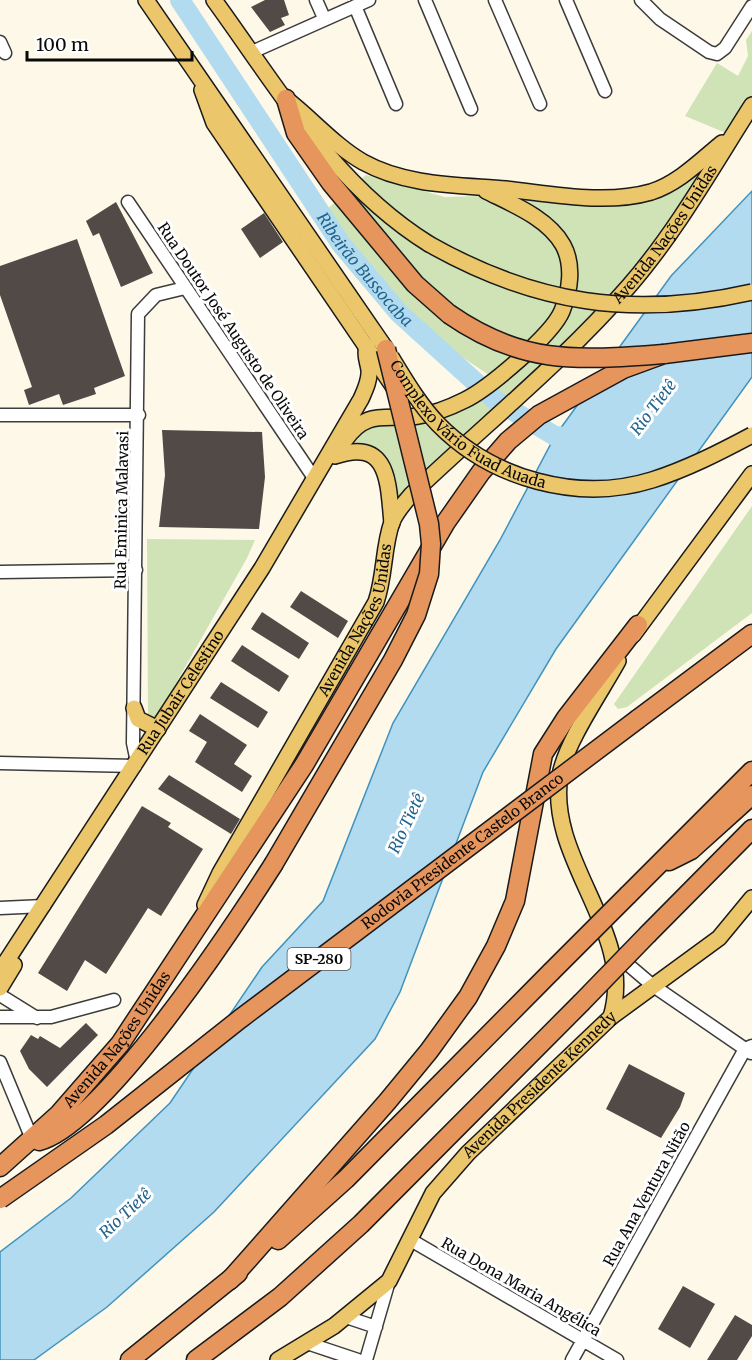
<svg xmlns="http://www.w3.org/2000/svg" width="752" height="1360" font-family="Merriweather,serif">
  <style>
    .green { fill: #cfe3b6 }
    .water { fill: #b2dbef; stroke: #4092bf; stroke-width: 1.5 }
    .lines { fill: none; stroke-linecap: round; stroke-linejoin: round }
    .river { stroke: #b2dbef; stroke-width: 20 }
    .building { fill: #514a47 }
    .minor-casing { stroke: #3c3c3c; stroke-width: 15 }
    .major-casing { stroke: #1a1a1a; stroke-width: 18 }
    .highway-casing { stroke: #1a1a1a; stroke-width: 21 }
    .minor { stroke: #fff; stroke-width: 12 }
    .major { stroke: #ebc66a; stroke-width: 15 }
    .highway { stroke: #e6955d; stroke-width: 18 }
    .major-bridge-casing { stroke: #1a1a1a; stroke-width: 18; stroke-linecap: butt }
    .highway-bridge-casing { stroke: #1a1a1a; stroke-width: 21; stroke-linecap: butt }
    .major-bridge { stroke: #ebc66a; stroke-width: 15 }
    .highway-bridge { stroke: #e6955d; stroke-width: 18 }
    .labels { text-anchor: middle; stroke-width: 6; stroke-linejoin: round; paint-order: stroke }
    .shield { fill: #fff; stroke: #535353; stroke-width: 1.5 }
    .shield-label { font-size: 14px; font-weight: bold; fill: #090909 }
    .street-label { font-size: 15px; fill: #090909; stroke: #fff }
    .water-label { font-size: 16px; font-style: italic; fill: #20638e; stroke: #fff }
  </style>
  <rect width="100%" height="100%" fill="#fdf8e8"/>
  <!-- green -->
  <path class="green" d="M752 31V97L726 133 685 116 717 63 738 76 748 56 746 40Z
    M736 131 629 286 399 510 385 468 348 451 362 423 416 417 495 379 432 337 370 273 326 210 366 175 445 197 653 191Z
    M752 506V613L627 707 618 709 614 704Z
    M147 539 255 540 247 558 154 722 148 714Z"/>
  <!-- water -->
  <path class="water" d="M752 191V377L556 649 483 772 400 992 375 1039 214 1212 107 1307 34 1360H0V1252L71 1198 170 1103 262 967 323 901 393 723 500 540 555 436 671 276Z"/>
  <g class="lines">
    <!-- river -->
    <path class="river" id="s1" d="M180 0 341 244 399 313 495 400 555 436 582 439"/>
  </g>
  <!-- building -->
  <path class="building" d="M265 0H284L289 15 281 18 285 25 270 32 251 7Z
    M116 202 153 273 121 287 99 233 93 236 86 221Z
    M264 213 283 242 260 258 241 229Z
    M77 239 125 376 94 388 96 394 63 405 59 394 29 405 24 390 32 387 0 295V266Z
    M162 430 262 432 265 477 259 529 159 527 165 475Z
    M301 591 348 621 338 638 290 607Z
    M262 612 309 643 299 659 251 629Z
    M242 645 289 676 279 692 231 661Z
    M221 682 268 712 258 728 210 698Z
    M200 714 247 745 234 764 252 776 242 792 195 762 207 742 189 731Z
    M169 775 240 819 231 834 158 789Z
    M142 806 171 823 168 827 203 849 161 916 148 908 106 974 85 960 67 991 38 973Z
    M86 1023 98 1035 47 1087 29 1069 20 1051 31 1035 38 1039 40 1036 60 1048Z
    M629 1064 685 1093 680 1107 661 1138 606 1109Z
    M683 1286 715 1304 690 1348 658 1329Z
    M735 1315 752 1325V1336L737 1360H707Z"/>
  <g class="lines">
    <defs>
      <path id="minor" d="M316 0 324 18
        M425 0 471 109
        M495 0 540 104
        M566 0 605 91
        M641 0 660 19 709 52 717 54 725 48 752 6
        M355 6 396 104
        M0 42 5 53
        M252 52 369 0
        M128 202 314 478
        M0 415H139
        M0 572 136 570
        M137 762 133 743 138 314 156 295 185 288
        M0 763 135 766
        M0 908 44 906
        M618 956 652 985 751 1053
        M0 995 37 1018
        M0 1017H51L114 1000
        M0 1062 32 1139
        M409 1239 617 1360
        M346 1317 376 1327
        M307 1343 358 1360
        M366 1360 389 1281
        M572 1360 745 1049 752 1046"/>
      <g id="major">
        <path d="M146 0 386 349"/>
        <path d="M214 0C278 88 334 185 429 244"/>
        <path d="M202 90 214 123 393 386"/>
        <path d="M286 99C312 119 335 146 363 162 406 186 459 185 506 189 552 194 606 205 651 192 679 183 701 160 722 143"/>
        <path d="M345 440C367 408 387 421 418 416 434 414 451 407 465 400 489 388 552 335 562 311 570 291 574 265 563 245 548 218 512 204 486 191"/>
        <path d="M335 456C390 437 388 484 392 523"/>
        <path d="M633 635 752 474"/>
        <path d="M134 708 138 719 158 729"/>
        <path id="s2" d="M205 905 220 873 376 602C385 576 383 547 392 522 396 512 404 503 411 495 483 426 563 362 629 286 676 232 713 166 752 105"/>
        <path id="s3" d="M0 971 262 568 361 399C365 390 370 380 369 370 368 361 364 356 367 346"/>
        <path d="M0 988 14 965"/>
        <path d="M611 1017C637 931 546 861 560 775 566 742 601 692 618 661"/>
        <path id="s4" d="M278 1360 334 1326 389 1281 433 1193 468 1153 611 1017 719 938 752 898"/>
      </g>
      <g id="highway">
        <path d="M286 99 296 133 331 183 415 284 449 314"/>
        <path d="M638 719 752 634"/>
        <path d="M669 861 691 850 752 795"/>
        <path d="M628 895 752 771"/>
        <path d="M648 934 752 829"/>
        <path d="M39 1141C104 1124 234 926 273 865"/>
        <path id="s5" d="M0 1167 59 1114 120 1044 304 765 446 522 481 472 508 441 539 415 623 369 664 354 752 343"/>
        <path d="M278 1240 346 1179 551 972"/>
        <path d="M230 1280 387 1102 429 1051 468 997 496 946 515 901 543 754 566 718 638 625"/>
        <path d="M130 1360 238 1273"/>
        <path d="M196 1360 280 1297 361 1224 581 1003"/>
      </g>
    </defs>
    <!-- minor casing -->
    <use href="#minor" class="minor-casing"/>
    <!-- major casing -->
    <use href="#major" class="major-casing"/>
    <!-- highway casing -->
    <use href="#highway" class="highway-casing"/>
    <!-- minor -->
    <use href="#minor" class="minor"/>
    <!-- major -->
    <use href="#major" class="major"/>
    <!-- highway -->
    <use href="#highway" class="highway"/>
    <defs>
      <g id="major-bridge">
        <path d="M429 244C535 304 633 319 752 292"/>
        <path id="s6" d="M391 357C405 380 419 404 438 424 492 479 578 503 652 480 687 469 720 452 752 435"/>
      </g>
      <g id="highway-bridge">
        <path d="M449 314C524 366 578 360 664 354"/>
        <path d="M273 865 393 660 416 615 429 574 431 544 429 524 386 349"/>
        <path d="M551 972 628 895"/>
        <path d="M581 1003 648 934"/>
        <path id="s7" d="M0 1199 106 1125 240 1019 638 719"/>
      </g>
    </defs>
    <!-- major-bridge casing -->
    <use href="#major-bridge" class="major-bridge-casing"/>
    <!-- highway-bridge casing -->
    <use href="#highway-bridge" class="highway-bridge-casing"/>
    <!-- major-bridge -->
    <use href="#major-bridge" class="major-bridge"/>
    <!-- highway-bridge -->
    <use href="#highway-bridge" class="highway-bridge"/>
  </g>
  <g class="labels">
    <!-- shield labels -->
    <rect class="shield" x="287.5" y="948" width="63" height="22" rx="4.5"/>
    <g class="shield-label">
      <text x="319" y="964">SP-280</text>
    </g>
    <!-- street labels -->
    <g class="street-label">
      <text dy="5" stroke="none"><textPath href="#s2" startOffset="828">Avenida Nações Unidas</textPath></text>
      <text transform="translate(233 331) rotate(56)" y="5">Rua Doutor José Augusto de Oliveira</text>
      <text dy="5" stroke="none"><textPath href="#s6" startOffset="106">Complexo Vário Fuad Auada</textPath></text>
      <text transform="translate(122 510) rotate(-89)" y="5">Rua Eminica Malavasi</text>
      <text dy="5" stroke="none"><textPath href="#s2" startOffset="324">Avenida Nações Unidas</textPath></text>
      <text dy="5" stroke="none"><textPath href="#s3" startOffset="332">Rua Jubair Celestino</textPath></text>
      <text dy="5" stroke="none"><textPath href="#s7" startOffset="579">Rodovia Presidente Castelo Branco</textPath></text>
      <text dy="5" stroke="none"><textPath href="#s5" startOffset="174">Avenida Nações Unidas</textPath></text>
      <text dy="5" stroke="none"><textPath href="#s4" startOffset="387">Avenida Presidente Kennedy</textPath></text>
      <text transform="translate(647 1194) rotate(-61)" y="5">Rua Ana Ventura Nitão</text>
      <text transform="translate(521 1287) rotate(30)" y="5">Rua Dona Maria Angélica</text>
    </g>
    <!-- water labels -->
    <g class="water-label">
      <text dy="6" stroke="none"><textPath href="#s1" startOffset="327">Ribeirão Bussocaba</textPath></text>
      <text transform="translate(653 407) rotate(-53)" y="6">Rio Tietê</text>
      <text transform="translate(406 823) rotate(-65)" y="6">Rio Tietê</text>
      <text transform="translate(125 1213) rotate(-43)" y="6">Rio Tietê</text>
    </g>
  </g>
  <!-- scale -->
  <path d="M27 51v9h165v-9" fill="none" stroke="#090909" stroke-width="3"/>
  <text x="36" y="51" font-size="18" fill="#090909" stroke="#ffffff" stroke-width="4.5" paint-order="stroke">100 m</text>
</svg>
